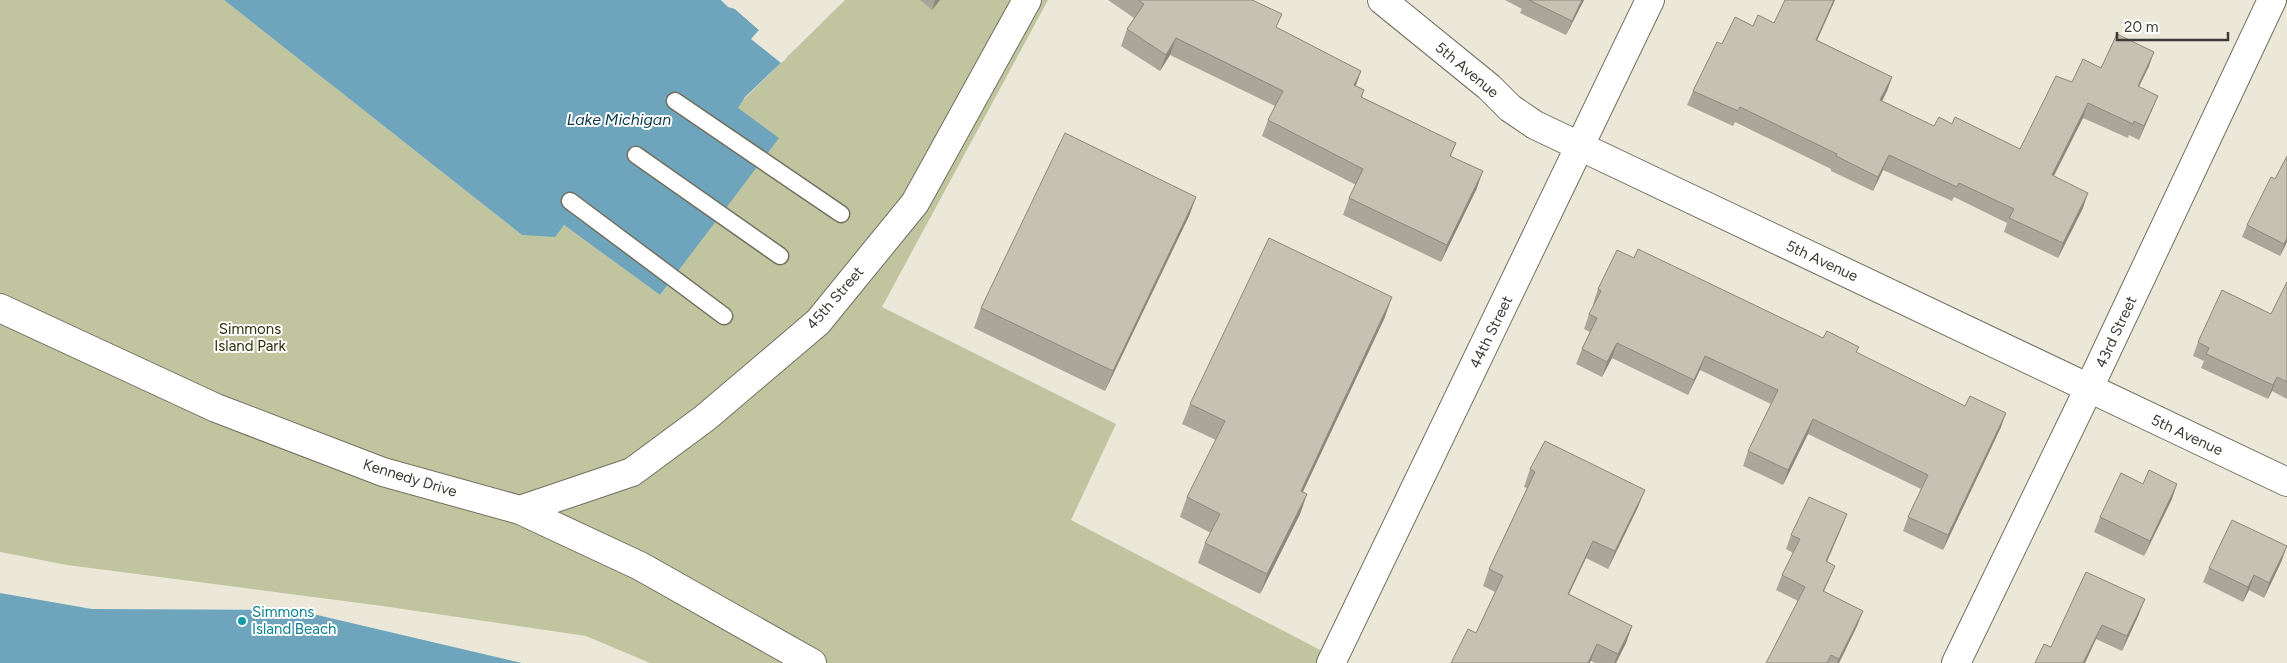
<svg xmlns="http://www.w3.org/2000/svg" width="2287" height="663" font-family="Figtree,sans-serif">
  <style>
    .green { fill: #c1c59f }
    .water { fill: #6fa5bc }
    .pier { fill: #ece8d9 }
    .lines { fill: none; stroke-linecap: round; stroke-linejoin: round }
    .lane-casing { stroke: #726f61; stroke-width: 19 }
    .street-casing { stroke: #726f61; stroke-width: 30 }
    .lane { stroke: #fff; stroke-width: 16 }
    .street { stroke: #fff; stroke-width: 28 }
    .wall { fill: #aaa79a }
    .shaded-wall { fill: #8b887d }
    .building { fill: #c6c2b3; stroke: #8b887d }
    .culture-dot { fill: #0f9aa8; stroke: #fff; stroke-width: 2 }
    .labels { text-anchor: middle; stroke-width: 4; stroke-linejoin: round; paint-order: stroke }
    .street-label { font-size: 15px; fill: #3c3b35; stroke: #fff }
    .park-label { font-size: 15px; fill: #2d2f07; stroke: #fff }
    .culture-label { font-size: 15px; fill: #0d838f; stroke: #fff; text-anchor: start }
    .water-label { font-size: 16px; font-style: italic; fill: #07394a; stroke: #fff }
  </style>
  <rect width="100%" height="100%" fill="#ece8d9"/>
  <!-- green -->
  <path class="green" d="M0 0H224L522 235 564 225 660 295 778 138 737 108 741 102 845 0H1048L882 307 1116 424 1071 520 1345 663H650L586 636 382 606 67 565 0 552Z"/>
  <!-- water -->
  <path class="water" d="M224 0H725L759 30 785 59 745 97 738 108 779 138 660 295 564 225 555 237 522 235Z
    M0 593 92 609 296 610 522 663H0Z"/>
  <!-- pier -->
  <path class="pier" d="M721 0H729L761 29 787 58 781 63 751 39 759 30 735 9 728 7Z"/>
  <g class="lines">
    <defs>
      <path id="lane" d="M675 101 841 214
        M636 155 780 256
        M570 201 724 316"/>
      <path id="street" d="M1382 0 1489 87 1510 108 1535 125 2287 482
        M0 308 216 408 383 472 520 510 640 566 812 663
        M520 510 632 472 705 418 818 322 915 203 1027 0
        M1331 663 1650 0
        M1956 663 2089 388 2272 0"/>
    </defs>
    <!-- lane casing -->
    <use href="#lane" class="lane-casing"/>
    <!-- street casing -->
    <use href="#street" class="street-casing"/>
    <!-- lane -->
    <use href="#lane" class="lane"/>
    <!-- street -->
    <use href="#street" class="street"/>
  </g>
  <!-- wall -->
  <path class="wall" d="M920 0H940L932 10Z
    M1108 0H1252L1277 28 1361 71 1356 86 1364 90 1362 97 1456 143 1451 156 1477 188 1441 262 1343 215 1349 198 1356 185 1262 136 1268 120 1275 106 1170 55 1160 71 1121 46 1127 29 1134 18Z
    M1505 0H1584L1566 35 1520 13 1522 9Z
    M1785 0H1835L1817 40 1892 77 1887 91 1882 101 1934 126 1952 124 2020 149 2072 82 2101 68 2149 66 2139 87 2158 96 2152 110 2139 140 2129 135 2128 138 2083 118 2054 176 2083 208 2058 258 2004 232 2007 223 1954 197 1952 201 1883 170 1873 191 1831 171V169L1735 122 1733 126 1687 105 1693 91 1722 44 1753 26 1774 23Z
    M2287 156V242L2280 256 2242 237 2247 225 2275 179Z
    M1196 197 1189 216 1105 391 974 328 981 308Z
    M1634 258 1857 353 2001 427 1943 550 1903 531 1908 517 1921 489 1808 434 1783 485 1743 466 1748 451 1771 404 1700 370 1688 395 1612 358 1602 377 1576 364 1582 349 1590 332 1584 329 1589 314 1594 305 1593 304 1598 289Z
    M2287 282V399L2272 391 2268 399 2201 368 2204 361 2193 356 2198 342 2271 314Z
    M1385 317 1302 492 1307 494 1300 514 1260 594 1198 563 1205 543 1211 533 1180 517 1187 497 1216 440 1182 424 1190 404Z
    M1530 469 1638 507 1608 569 1586 558 1569 594 1632 626 1626 643 1616 663H1595L1591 661 1476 633 1495 592 1483 586 1489 569 1527 488 1524 487Z
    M2172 499 2144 556 2094 532 2100 517Z
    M1847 514 1841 529 1827 562 1829 580 1824 591 1863 611 1857 626 1839 663H1766L1798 601 1776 590 1782 575 1793 553 1786 549 1791 535Z
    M2282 560 2264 598 2249 590 2243 602 2203 582 2209 568Z
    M2086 572 2139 614 2122 651 2096 639 2085 663H2035L2051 647Z"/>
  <!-- shaded-wall -->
  <path class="shaded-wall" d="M935 0H940L932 10Z
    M1582 0H1584L1566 35 1572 21Z
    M1834 0H1835L1811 54 1816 40Z
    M1176 38 1170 55 1160 71 1166 55Z
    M2154 52 2149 66 2132 100 2138 86Z
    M1361 71 1355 87 1354 85Z
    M1892 77 1887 91 1875 115 1880 100Z
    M2158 96 2152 110 2139 140 2144 126Z
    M2088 103 2083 118 2047 189 2052 175Z
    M1889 155 1883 170 1873 191 1878 177Z
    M1483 171 1477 188 1441 262 1447 245Z
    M2088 193 2083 208 2058 258 2063 243Z
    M1196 197 1189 216 1105 391 1113 371Z
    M2287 238V242L2280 256 2284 244Z
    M1392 297 1385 317 1294 511 1301 491Z
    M1617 343 1612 358 1602 377 1607 362Z
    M1705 356 1700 370 1688 395 1694 380Z
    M2277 377 2272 391 2268 399 2273 385Z
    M2006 413 2001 427 1943 550 1948 535Z
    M1813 419 1808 434 1783 485 1788 470Z
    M2177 484 2172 499 2144 556 2150 541Z
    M1645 490 1638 507 1608 569 1615 551Z
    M1307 494 1300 514 1260 594 1267 574Z
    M1847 514 1841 529 1820 576 1826 561Z
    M1593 541 1586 558 1561 611 1568 594Z
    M2287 546 2282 560 2264 598 2269 583Z
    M1835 566 1829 580 1817 605 1823 591Z
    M2254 575 2249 590 2243 602 2248 587Z
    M2145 599 2139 614 2122 651 2127 636Z
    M1863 611 1857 626 1839 663H1837Z
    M2102 625 2096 639 2085 663H2083Z
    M1632 626 1626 643 1616 663H1614L1618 654Z
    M1597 644 1590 663H1588Z"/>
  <!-- building -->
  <path class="building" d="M1138 0H1252L1282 14 1276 27 1361 71 1354 85 1364 90 1361 97 1456 143 1450 156 1483 171 1447 245 1349 198 1363 169 1268 120 1283 91 1176 38 1166 55 1127 29 1144 4Z
    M1529 0H1582L1572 21Z
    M1785 0H1834L1816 40 1892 77 1880 100 1934 126 1939 117 1952 124 1955 117 2020 149 2056 76 2072 82 2083 59 2101 68 2117 34 2154 52 2138 86 2158 96 2144 126 2134 121 2133 124 2088 103 2052 175 2088 193 2063 243 2009 218 2014 209 1959 183 1957 187 1889 155 1878 177 1836 156 1837 154 1740 107 1738 111 1693 91 1717 42 1722 44 1735 17 1753 26 1758 15 1774 23Z
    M1065 133 1196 197 1113 371 981 308Z
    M2287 156V238L2284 244 2247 225 2271 177 2275 179Z
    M1269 238 1392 297 1301 491 1307 494 1267 574 1205 543 1220 514 1187 497 1225 421 1190 404Z
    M1638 249 1823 338 1827 331 1859 347 1856 352 1965 406 1970 396 2006 413 1948 535 1908 517 1928 475 1813 419 1788 470 1748 451 1778 390 1705 356 1694 380 1617 343 1607 362 1582 349 1597 318 1589 314 1601 291 1598 289 1617 250 1634 258Z
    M2287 282V382L2277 377 2273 385 2206 354 2209 348 2198 342 2222 290 2271 314Z
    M1545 441 1645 490 1615 551 1593 541 1568 594 1632 626 1618 654 1597 644 1588 663H1451L1468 629 1476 633 1503 576 1489 569 1535 472 1530 469Z
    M2149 470 2177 484 2150 541 2100 517 2121 473 2143 484Z
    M1809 497 1847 514 1826 561 1835 566 1823 591 1863 611 1839 659 1831 655 1827 663H1766L1805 587 1782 575 1800 539 1791 535Z
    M2232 520 2287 546 2269 583 2254 575 2248 587 2209 568Z
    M2086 572 2145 599 2127 636 2102 625 2083 663H2035L2044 644 2051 647Z"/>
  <!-- markers -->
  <circle class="culture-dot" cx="242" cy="621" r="5"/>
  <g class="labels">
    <!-- street labels -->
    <g class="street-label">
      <text transform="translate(1467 70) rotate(40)" y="5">5th Avenue</text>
      <text transform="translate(1822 261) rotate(25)" y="5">5th Avenue</text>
      <text transform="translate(835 298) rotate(-49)" y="5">45th Street</text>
      <text transform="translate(1491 332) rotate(-64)" y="5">44th Street</text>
      <text transform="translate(2116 332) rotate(-65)" y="5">43rd Street</text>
      <text transform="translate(2187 435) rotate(25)" y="5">5th Avenue</text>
      <text transform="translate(410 478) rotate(17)" y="5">Kennedy Drive</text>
    </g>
    <!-- park labels -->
    <g class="park-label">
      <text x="250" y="334">Simmons<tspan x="250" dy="17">Island Park</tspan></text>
    </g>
    <!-- culture labels -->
    <g class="culture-label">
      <text x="252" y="617">Simmons<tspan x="252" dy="17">Island Beach</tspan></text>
    </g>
    <!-- water labels -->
    <g class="water-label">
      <text x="619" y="125">Lake Michigan</text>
    </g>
  </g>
  <!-- scale -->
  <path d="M2117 32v8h111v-8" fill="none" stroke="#3c3b35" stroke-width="2.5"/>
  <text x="2124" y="32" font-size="15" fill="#3c3b35" stroke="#ffffff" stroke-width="4" paint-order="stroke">20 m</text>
</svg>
